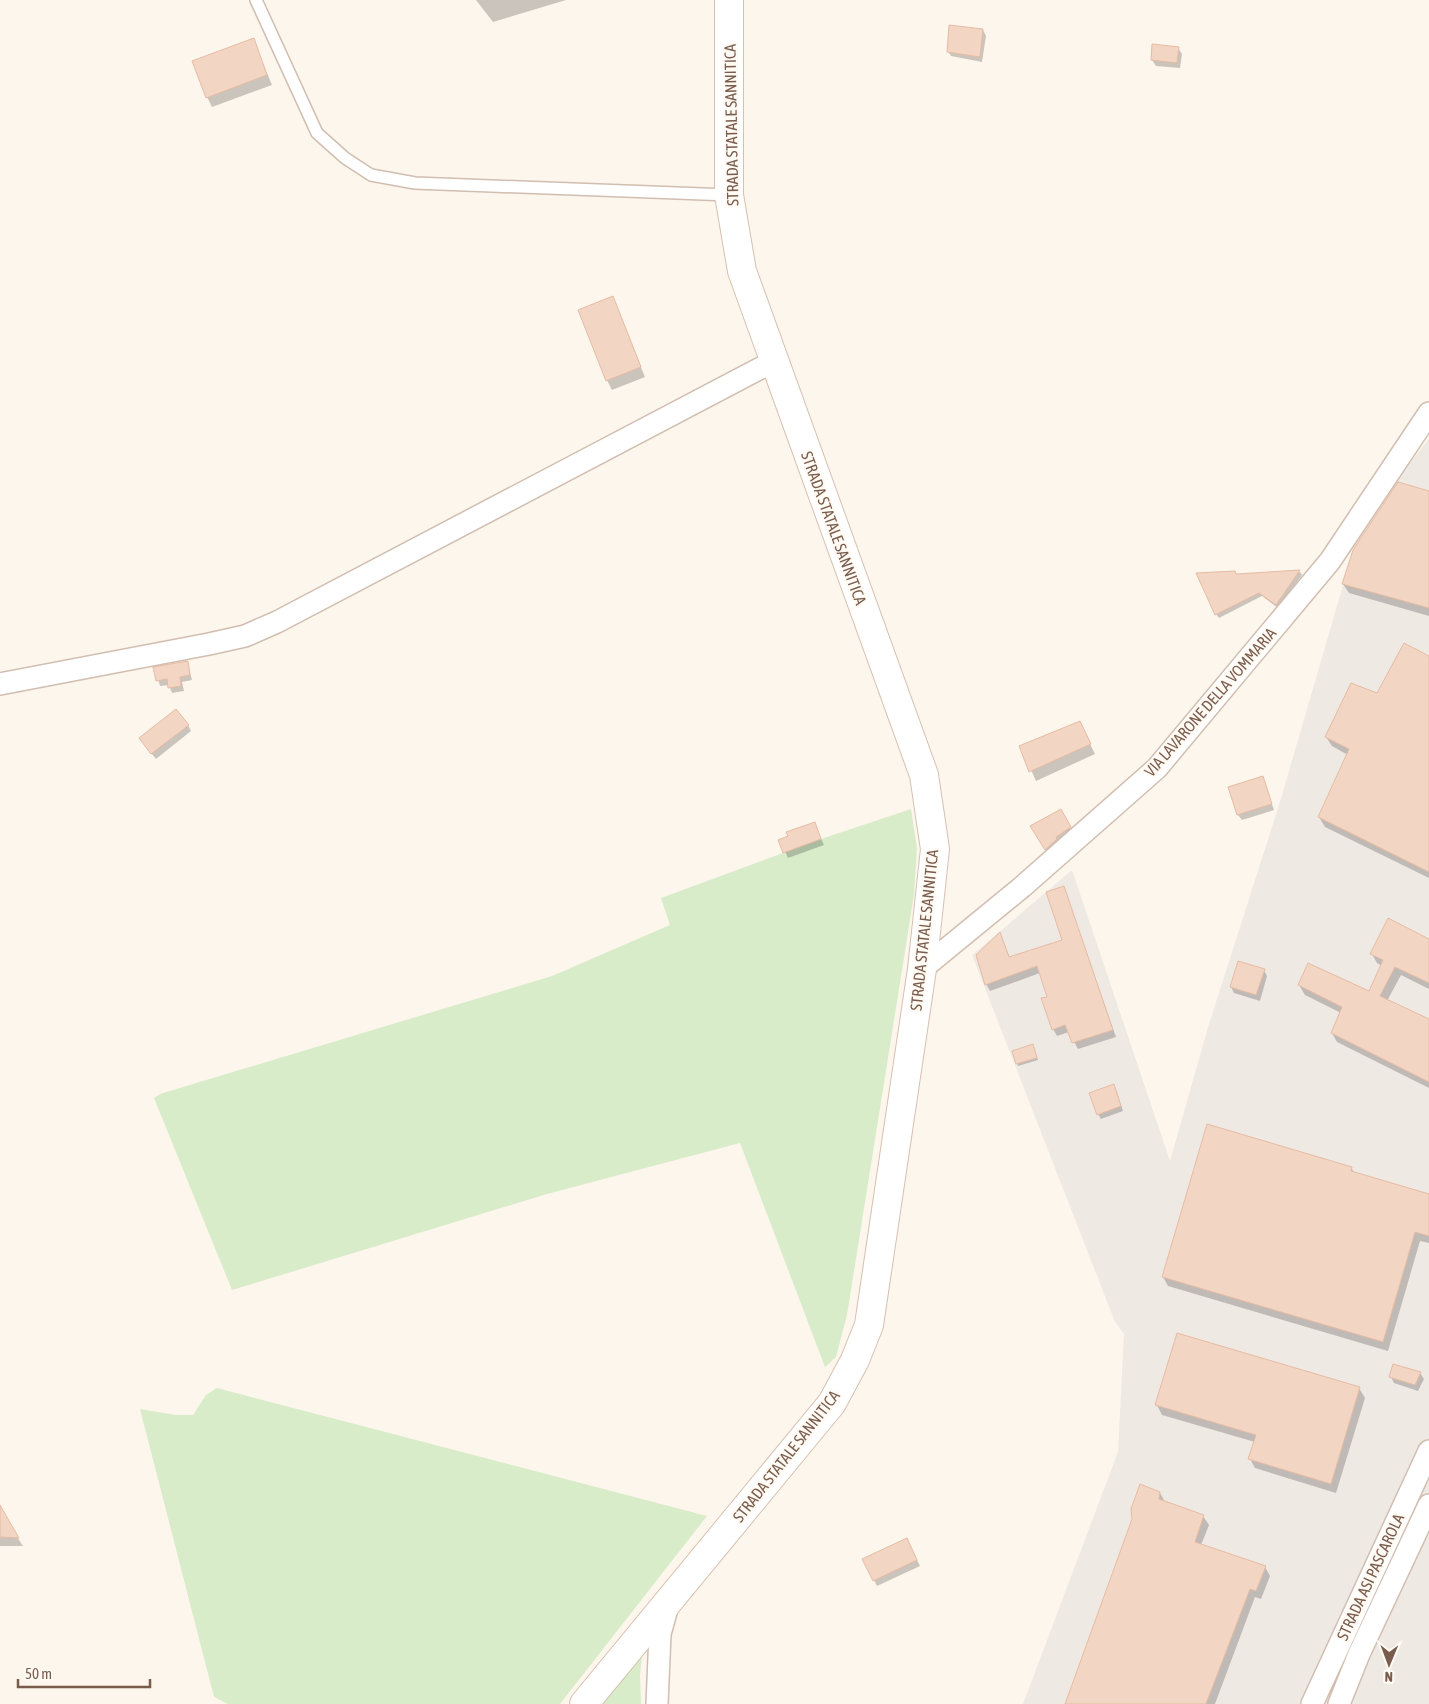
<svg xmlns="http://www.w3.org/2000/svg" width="1429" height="1704" font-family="'Asap Condensed',sans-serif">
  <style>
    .industrial { fill: #efe9e4 }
    .green { fill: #d8ecc9 }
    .shadow { fill: #0003 }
    .building { fill: #f3d5c3; stroke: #e6bba3 }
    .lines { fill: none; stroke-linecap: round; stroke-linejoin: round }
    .lane-casing { stroke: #d1beb0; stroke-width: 14 }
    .street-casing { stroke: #d1beb0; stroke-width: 24 }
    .secondary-casing { stroke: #d6c0b0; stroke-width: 30 }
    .lane { stroke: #fff; stroke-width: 11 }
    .street { stroke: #fff; stroke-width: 21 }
    .secondary { stroke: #fff; stroke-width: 28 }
    .labels { text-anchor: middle; stroke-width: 4.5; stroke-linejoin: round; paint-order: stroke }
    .street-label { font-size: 16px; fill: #7a5c4d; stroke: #fffaf3 }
  </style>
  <rect width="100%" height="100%" fill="#fdf6ec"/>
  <!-- industrial -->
  <path class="industrial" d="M1429 439V1704H1023L1118 1452 1124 1334 1115 1322 972 955 1072 870 1170 1161 1209 1024 1280 802 1357 537 1395 481Z"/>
  <!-- green -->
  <path class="green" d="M911 809 917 848 914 895 847 1315 836 1357 825 1367 740 1143 547 1194 232 1290 154 1098 160 1094 552 976 670 925 661 898 821 839Z
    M217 1388 707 1516 560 1704H228L214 1697 140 1409 176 1415H193L206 1395Z
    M644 1636 640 1675 641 1704H590Z"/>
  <!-- shadow -->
  <path class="shadow" d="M476 0H566L493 22Z
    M983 30 986 36 982 62 951 56 948 51Z
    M253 40 272 85 212 107 207 97Z
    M1178 48 1182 54 1180 68 1156 66 1152 60Z
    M612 298 645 377 612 390 607 380Z
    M1429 492V616L1349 593 1343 584Z
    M1300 572 1302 575 1278 608 1262 596 1219 618 1216 614 1236 575Z
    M1429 657V878L1325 827 1319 817 1348 755 1332 746 1326 737 1377 694Z
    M187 662 192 680 182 682 184 691 172 693 169 685 160 686 155 668Z
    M188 725 191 731 156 759 144 744Z
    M1084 732 1095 754 1036 781 1021 747Z
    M1265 783 1274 810 1242 820 1238 815Z
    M1060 811 1072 832 1057 842 1059 844 1048 853 1032 827Z
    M814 823 824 845 788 858 780 840Z
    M1063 887 1116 1037 1078 1049 1069 1032 1057 1036 1053 1029 1048 997 1040 973 990 991 986 984 1000 934 1010 958 1063 940Z
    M1429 940V989L1401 975 1387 1001 1429 1021V1088L1337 1042 1332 1033 1341 1013 1305 995 1299 985 1369 992 1382 966 1377 963 1372 954Z
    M1264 970 1267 976 1260 1001 1234 993 1231 987Z
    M1034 1048 1038 1060 1018 1066 1013 1052Z
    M1116 1090 1123 1111 1101 1119 1098 1114Z
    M1351 1168 1355 1173 1429 1195V1243L1420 1241 1388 1351 1168 1286 1163 1277Z
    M1420 1373 1424 1379 1418 1391 1394 1383 1391 1377Z
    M1359 1388 1365 1398 1336 1493 1255 1468 1250 1459 1255 1442 1162 1415 1157 1405Z
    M1160 1493 1165 1502 1203 1516 1209 1525 1201 1545 1265 1567 1270 1576 1261 1599 1255 1597 1215 1704H1066Z
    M0 1516 4 1517 23 1546H0Z
    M910 1545 920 1566 877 1586 874 1580Z"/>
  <!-- building -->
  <path class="building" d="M949 25 983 29 980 57 947 52Z
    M254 38 267 75 206 98 192 61Z
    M1152 44 1179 47 1177 63 1151 60Z
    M613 296 641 367 606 381 578 310Z
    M1398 482 1429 491V608L1342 584 1353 550Z
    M1300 570 1276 605 1259 593 1215 615 1196 573 1235 571 1236 574Z
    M1404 643 1429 656V872L1318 817 1349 749 1325 737 1351 683 1377 693Z
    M188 661 190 675 180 677 181 686 168 688 167 679 156 681 153 667Z
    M176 709 189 725 151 754 139 738Z
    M1080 721 1091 744 1029 772 1019 746Z
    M1263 776 1272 804 1237 815 1228 787Z
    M1061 809 1071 827 1056 837 1057 839 1045 850 1030 826Z
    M815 822 821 839 783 853 778 840 788 836 786 832Z
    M1064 886 1113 1030 1072 1043 1065 1025 1052 1030 1041 998 1047 997 1037 966 985 985 976 955 1000 932 1009 957 1062 940 1046 892Z
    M1388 918 1429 939V983L1395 967 1380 996 1429 1019V1082L1331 1033 1342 1007 1298 985 1308 963 1369 991 1383 960 1370 954Z
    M1238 961 1265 969 1256 995 1230 987Z
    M1033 1044 1037 1058 1016 1064 1012 1051Z
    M1114 1084 1121 1106 1097 1115 1089 1093Z
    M1207 1124 1352 1167 1351 1171 1429 1194V1236L1415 1232 1383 1342 1162 1277Z
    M1177 1333 1360 1387 1331 1484 1248 1459 1256 1435 1155 1405Z
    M1393 1364 1421 1372 1415 1385 1389 1377Z
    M1140 1484 1160 1492 1159 1499 1204 1515 1195 1542 1266 1566 1256 1591 1250 1589 1206 1704H1065L1132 1519 1131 1509Z
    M0 1505 19 1538 0 1537Z
    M907 1538 917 1560 873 1581 862 1559Z"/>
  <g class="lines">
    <defs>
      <path id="lane" d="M256 0 317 133 345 158 371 175 415 183 729 195"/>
      <path id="street" d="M0 684 209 644 245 636 277 622 774 361
        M922 969 1022 887 1157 768 1330 561 1429 413
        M657 1704 660 1634 668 1605
        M1312 1704 1429 1451
        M1339 1704 1359 1654 1429 1505"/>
      <path id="secondary" d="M584 1704 832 1403 855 1360 869 1325 922 969 935 849 924 775 742 271 729 195V0"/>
    </defs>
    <!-- lane casing -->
    <use href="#lane" class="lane-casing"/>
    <!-- street casing -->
    <use href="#street" class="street-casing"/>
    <!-- secondary casing -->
    <use href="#secondary" class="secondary-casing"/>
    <!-- lane -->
    <use href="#lane" class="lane"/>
    <!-- street -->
    <use href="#street" class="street"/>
    <!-- secondary -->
    <use href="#secondary" class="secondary"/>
  </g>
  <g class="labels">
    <!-- street labels -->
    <g class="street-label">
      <text transform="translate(731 125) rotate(-91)" y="6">STRADA STATALE SANNITICA</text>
      <text transform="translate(834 528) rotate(70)" y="6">STRADA STATALE SANNITICA</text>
      <text transform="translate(1210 702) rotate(-49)" y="6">VIA LAVARONE DELLA VOMMARIA</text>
      <text transform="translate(924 930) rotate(-84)" y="6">STRADA STATALE SANNITICA</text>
      <text transform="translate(786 1456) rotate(-52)" y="6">STRADA STATALE SANNITICA</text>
      <text transform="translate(1370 1577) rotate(-65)" y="6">STRADA ASI PASCAROLA</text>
    </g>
  </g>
  <!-- north arrow -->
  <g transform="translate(1389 1664) rotate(181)" stroke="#fffaf3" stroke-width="4" paint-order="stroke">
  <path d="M0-4L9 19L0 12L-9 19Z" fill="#7a5c4d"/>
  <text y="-8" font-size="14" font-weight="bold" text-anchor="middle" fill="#7a5c4d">N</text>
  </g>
  <!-- scale -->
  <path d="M18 1679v8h132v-8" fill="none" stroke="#7a5c4d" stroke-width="2.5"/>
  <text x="25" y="1679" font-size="15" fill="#7a5c4d" stroke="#fffaf3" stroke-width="4" paint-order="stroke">50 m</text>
</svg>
